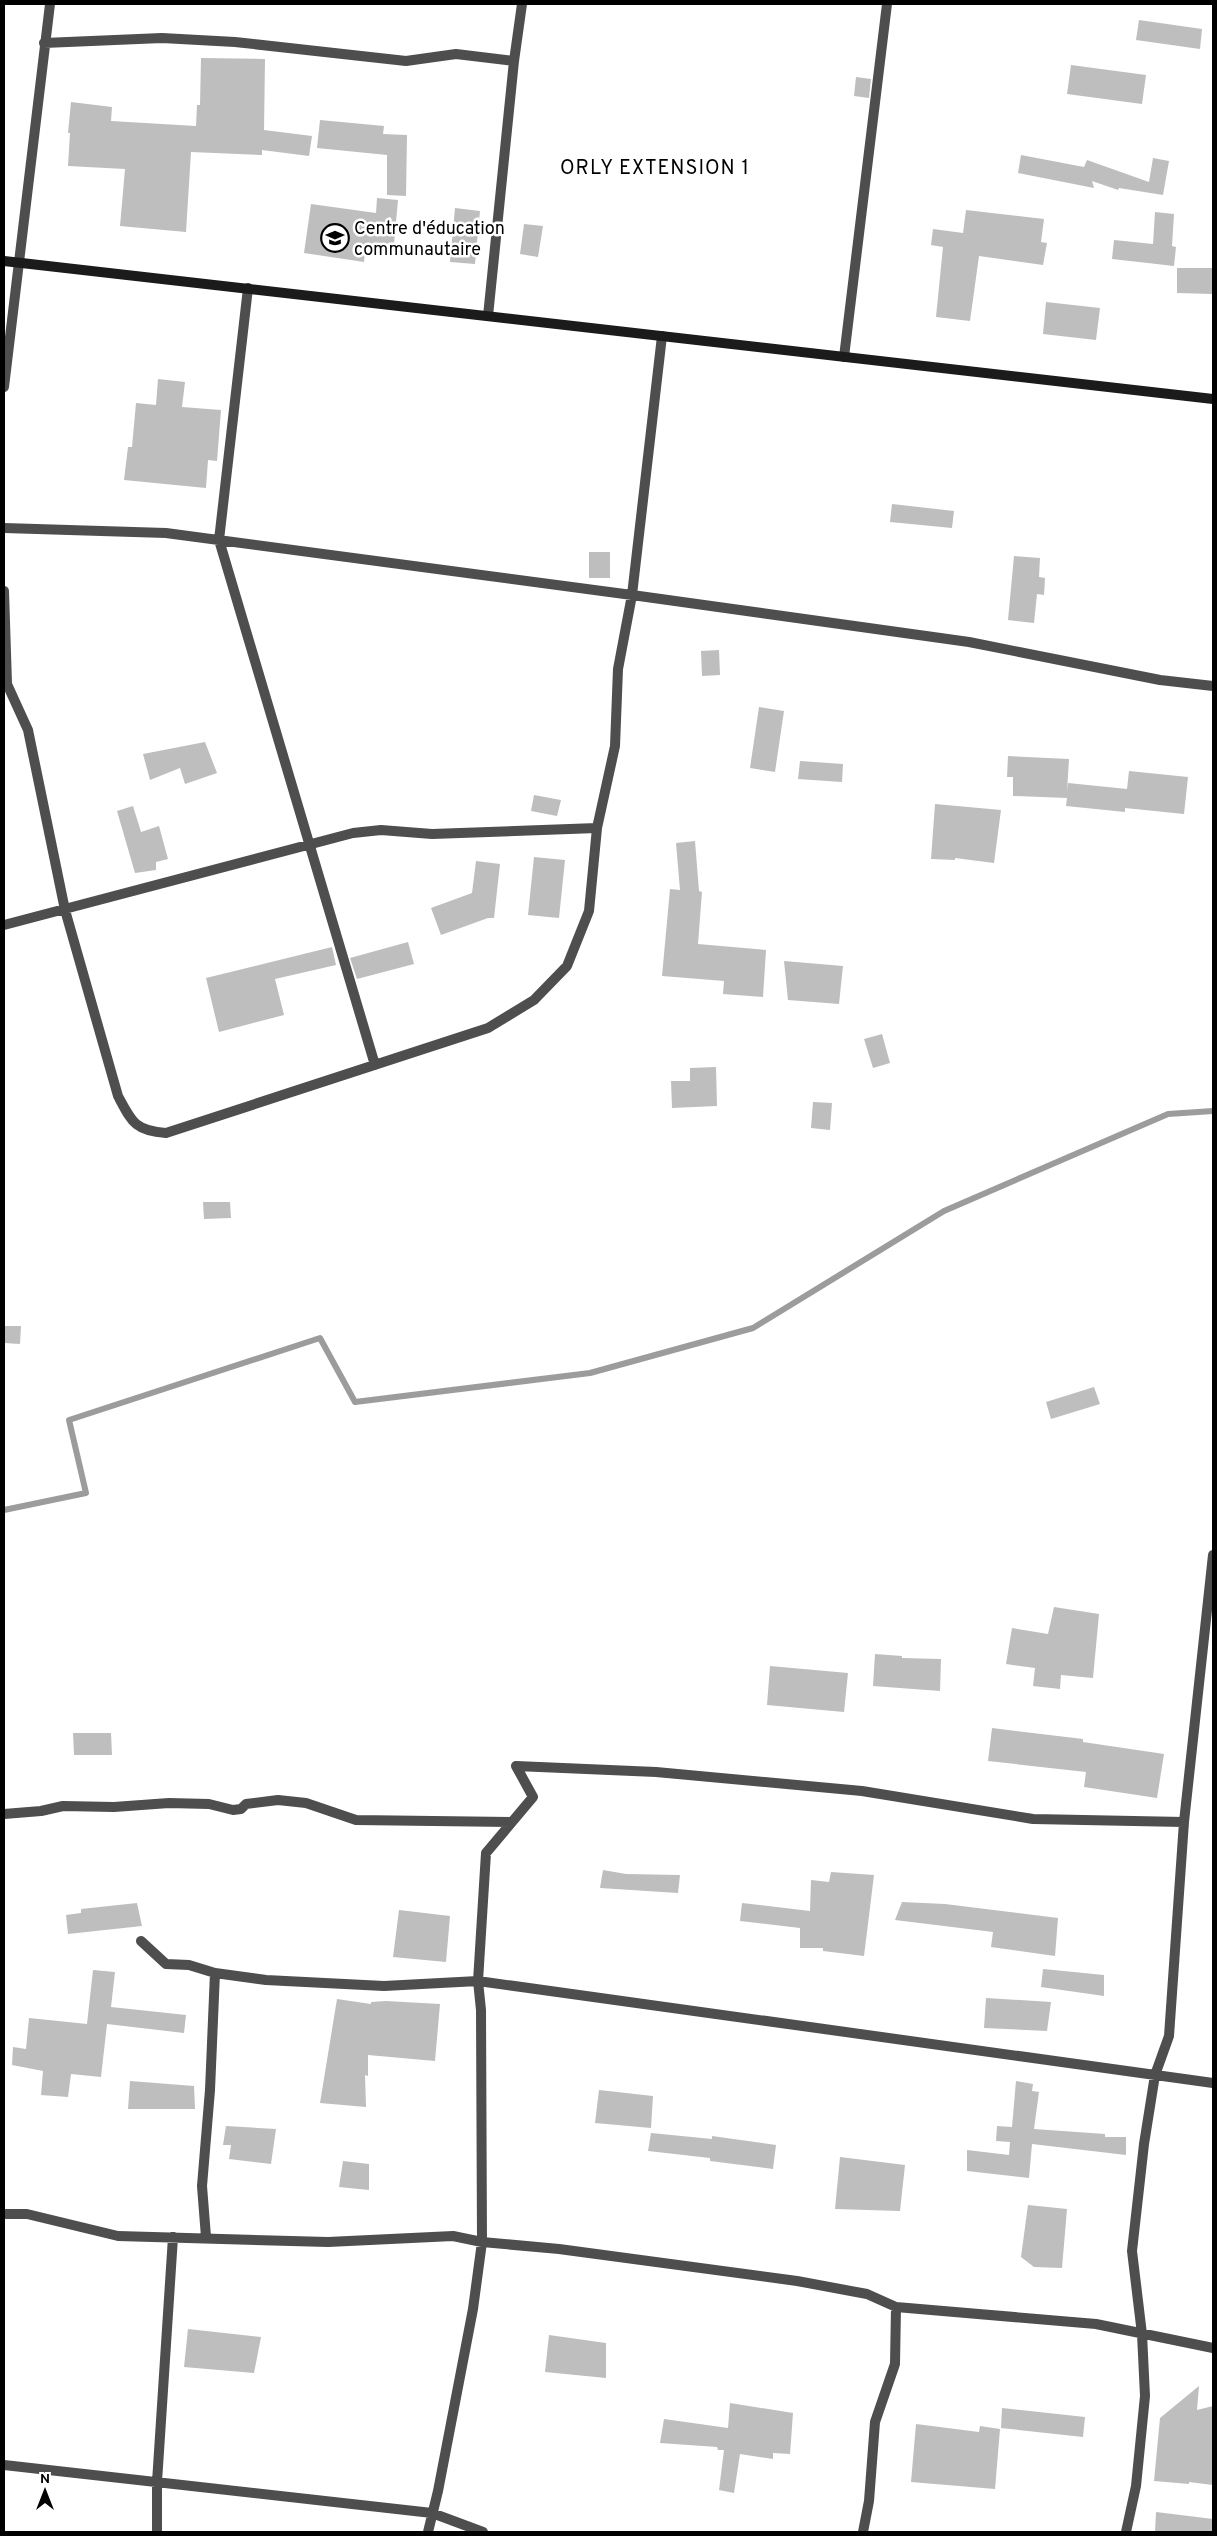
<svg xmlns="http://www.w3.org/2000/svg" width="1217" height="2536" font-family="Overpass,sans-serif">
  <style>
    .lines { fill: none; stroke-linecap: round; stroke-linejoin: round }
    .stream { stroke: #9c9c9c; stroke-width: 6 }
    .building { fill: #bebebe }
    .street { stroke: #4e4e4e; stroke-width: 10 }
    .secondary { stroke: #1b1b1b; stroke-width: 10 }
    .labels { text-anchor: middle; stroke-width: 5; stroke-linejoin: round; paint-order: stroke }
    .poi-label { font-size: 18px; fill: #000; stroke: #fff; text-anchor: start }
    .quarter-label { font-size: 20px; letter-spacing: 1px; fill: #000; stroke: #fff }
  </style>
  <rect width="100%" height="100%" fill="#fff"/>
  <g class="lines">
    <!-- stream -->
    <path class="stream" d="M4 1510 86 1493 69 1420 320 1338 355 1402 590 1373 753 1328 944 1211 1168 1114 1213 1111"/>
  </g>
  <!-- building -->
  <path class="building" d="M1139 20 1202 29 1200 49 1136 40Z
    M201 58 265 59 264 130 312 136 309 156 262 150V155L191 152 186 232 120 226 125 169 68 166 70 133H68L71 102 112 107 111 121 196 126 197 105H200Z
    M1071 65 1146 75 1142 104 1067 94Z
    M856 77 871 79 869 98 854 96Z
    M320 120 384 126 383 134 407 135 406 196 387 195V155L317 148Z
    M1021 155 1084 167 1087 160 1149 182 1153 158 1169 161 1163 195 1119 188 1118 190 1092 181 1094 188 1018 173Z
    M377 198 398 200 393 255 365 252 364 262 304 253 311 204 376 213Z
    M455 208 480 211 475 264 450 262Z
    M966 210 1044 219 1041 242 1047 243 1043 265 979 256 970 321 936 317 943 247 931 245 933 229 963 233Z
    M1155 212 1174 214 1172 246 1176 247 1174 266 1112 259 1114 240 1153 244Z
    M524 224 543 226 538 257 520 254Z
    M1177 268H1212V294L1177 293Z
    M1046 302 1100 308 1096 340 1043 334Z
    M158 379 185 382 182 407 221 410 217 461 208 460 206 488 124 480 128 447H132L136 403 156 405Z
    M892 504 954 511 952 528 890 522Z
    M589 552H610V578H589Z
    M1014 556 1040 558 1039 577 1045 578 1044 595 1037 594 1034 623 1008 620Z
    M719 650 720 675 702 676 701 651Z
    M759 707 784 711 775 772 750 768Z
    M205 742 217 773 185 784 180 768 150 780 143 754Z
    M1008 756 1069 759 1067 792 1068 783 1127 789 1129 771 1188 777 1184 814 1125 808V812L1066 806 1067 798 1013 796V777H1007Z
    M800 761 843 764 842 782 798 779Z
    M534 795 561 800 557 816 531 811Z
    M935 804 1001 810 994 863 955 858V860L931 859Z
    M133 806 141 832 159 826 168 859 156 862V870L135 873 117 811Z
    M695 841 699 891 702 892 698 944 766 950 763 997 723 994 724 981 662 976 670 889 680 890 676 843Z
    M534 857 565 860 559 918 528 915Z
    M476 861 500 864 494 918H488L441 935 431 908 472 893Z
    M408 942 414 964 357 979 350 958Z
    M332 947 336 965 275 979 284 1015 219 1032 206 978Z
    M784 961 843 966 839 1004 788 1000Z
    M882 1034 890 1063 873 1068 864 1039Z
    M716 1067 717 1106 672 1108 671 1081H690V1068Z
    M813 1102 832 1103 830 1130 811 1128Z
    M203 1202H230L231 1218 204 1219Z
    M4 1326H21L20 1344 4 1343Z
    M1094 1387 1100 1404 1051 1419 1046 1402Z
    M1054 1607 1099 1614 1093 1678 1061 1675 1060 1689 1033 1686 1035 1668 1006 1664 1012 1628 1048 1634Z
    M875 1654 902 1656V1658L941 1659 940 1691 873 1686Z
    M770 1666 848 1673 844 1712 767 1705Z
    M992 1728 1083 1739V1742L1164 1754 1157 1798 1084 1787 1086 1772 988 1761Z
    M73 1733H111L112 1755H74Z
    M603 1870 626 1874 680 1875 678 1893 600 1888Z
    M831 1872 874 1875 864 1956 823 1951V1948H800V1928L740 1921 742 1903 810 1911 811 1880 829 1882Z
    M902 1902 945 1904 1058 1918 1055 1956 991 1947 993 1932 895 1920Z
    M137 1903 142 1926 68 1934 66 1915 81 1913V1909Z
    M399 1910 450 1916 446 1962 393 1957Z
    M1043 1969 1104 1975V1996L1041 1987Z
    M93 1970 115 1972 111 2007 186 2015 184 2033 107 2024 101 2077 71 2074 68 2097 41 2095 43 2071 12 2065 13 2047 26 2049 29 2018 87 2024Z
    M986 1998 1051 2002 1047 2031 984 2028Z
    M337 1999 371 2004V2002L386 2001 440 2004 435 2061 368 2055V2076L365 2075 366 2107 320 2103Z
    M130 2081 194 2086 195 2109H128Z
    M1016 2081 1033 2084 1032 2091 1039 2092 1034 2129 1105 2134V2137H1126V2155L1032 2144 1029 2178 967 2171V2150L1009 2155 1010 2142 996 2141 997 2126 1012 2127Z
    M599 2090 653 2096 651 2128 595 2123Z
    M226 2126 276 2129 271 2164 229 2159 231 2145H223Z
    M651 2133 712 2139V2136L776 2145 773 2169 710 2161V2158L648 2151Z
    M840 2157 905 2165 900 2211 835 2209Z
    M343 2161 369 2164V2190L339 2187Z
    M1028 2205 1067 2209 1062 2268 1034 2267 1021 2257Z
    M188 2329 261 2337 254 2373 184 2367Z
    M549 2335 606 2343V2378L545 2372Z
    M1199 2386 1197 2410 1213 2406V2485L1189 2482V2484L1154 2481 1160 2418Z
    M730 2403 793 2413 790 2454 773 2453V2459L740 2454 734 2493 719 2490 724 2450H718L717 2447 660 2443 664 2419 728 2428Z
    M1002 2408 1085 2417 1083 2437 1001 2428Z
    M916 2424 979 2432 980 2426 1000 2429 995 2489 911 2482Z
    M1156 2512 1213 2519V2532H1155Z"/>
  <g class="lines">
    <!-- street -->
    <path class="street" d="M44 43 162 38 235 42 406 61 456 54 514 61
      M248 288 219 540 375 1065
      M488 316 514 61 522 4
      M844 357 887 4
      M4 387 50 4
      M4 528 166 533 632 595 969 642 1160 680 1213 686
      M4 591 7 684 28 730 65 910 118 1096C132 1122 135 1131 166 1133L488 1028 534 1000 567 966 589 911 597 828 615 746 618 669 632 595 662 336
      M4 925 353 833 381 830 432 834 597 828
      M516 1766 656 1772 862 1791 1033 1819 1184 1822
      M4 1814 41 1811 63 1806 114 1807 169 1803 209 1804 233 1810 241 1809 246 1804 278 1800 306 1803 356 1820 511 1822
      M141 1941 166 1964 189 1965 215 1973 266 1980 384 1986 478 1981 1213 2083
      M4 2214H27L118 2236 328 2242 453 2236 482 2242 559 2249 797 2281 867 2294 896 2307 1096 2324 1213 2348
      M206 2237 202 2186 210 2090 215 1973
      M4 2465 432 2513 483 2532
      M157 2532V2482L173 2237
      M428 2532 438 2491 473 2309 482 2242 481 2010 478 1981 486 1853 533 1797 516 1766
      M863 2532 869 2501 875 2422 895 2364 896 2307
      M1126 2532 1136 2486 1145 2396 1142 2334 1132 2251 1144 2144 1155 2075 1169 2036 1184 1822 1213 1555"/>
    <!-- secondary -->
    <path class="secondary" d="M4 261 1213 399"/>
  </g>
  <!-- icons -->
  <defs>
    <symbol id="school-ring" viewBox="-11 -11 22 22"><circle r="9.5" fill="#fff" stroke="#000" stroke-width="1.5"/><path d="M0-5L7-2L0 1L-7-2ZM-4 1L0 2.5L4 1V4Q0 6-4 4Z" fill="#000"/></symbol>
  </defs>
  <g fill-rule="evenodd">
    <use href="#school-ring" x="319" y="222" width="32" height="32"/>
  </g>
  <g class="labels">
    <!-- poi labels -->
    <g class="poi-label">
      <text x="354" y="234">Centre d'éducation<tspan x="354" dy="21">communautaire</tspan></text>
    </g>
    <!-- quarter labels -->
    <g class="quarter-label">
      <text x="655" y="174">ORLY EXTENSION 1</text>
    </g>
  </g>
  <!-- border -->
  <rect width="1217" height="2536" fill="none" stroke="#000000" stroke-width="10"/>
  <!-- north arrow -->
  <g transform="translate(45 2491)" stroke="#ffffff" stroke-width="4" paint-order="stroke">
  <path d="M0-4L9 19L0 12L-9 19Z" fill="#000000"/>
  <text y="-8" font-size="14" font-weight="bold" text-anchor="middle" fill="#000000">N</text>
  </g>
</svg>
